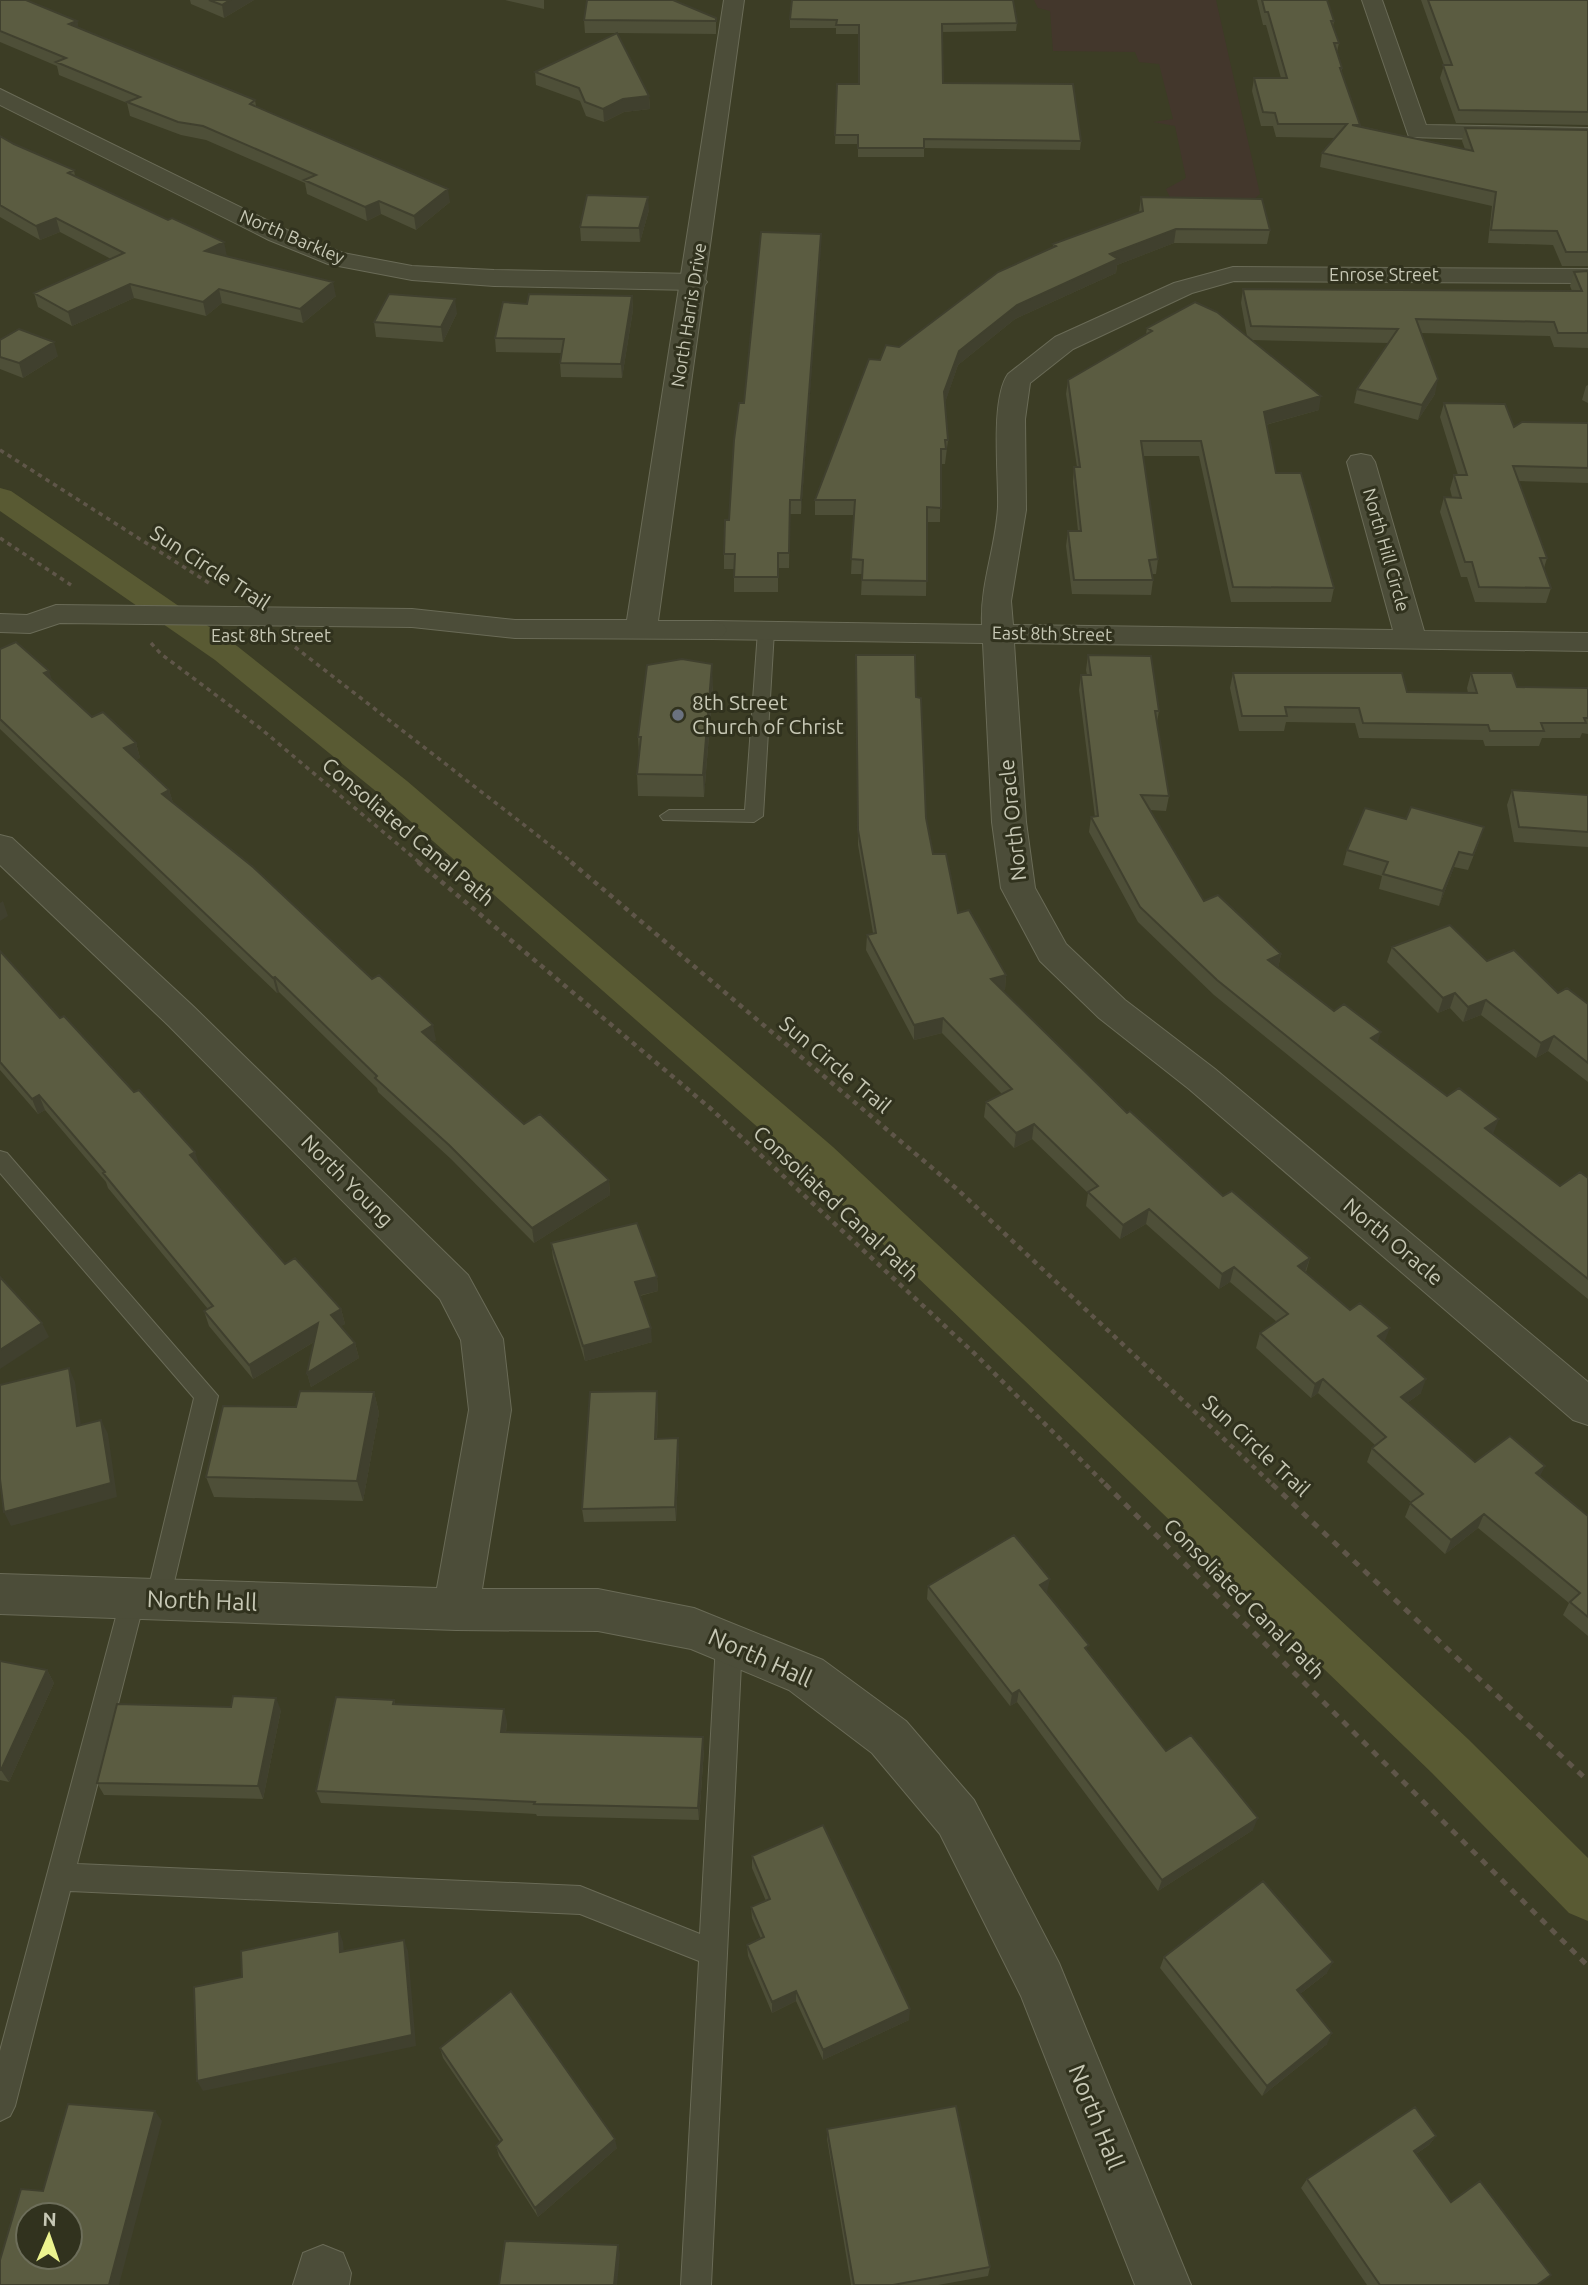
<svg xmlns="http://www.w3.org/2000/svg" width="1588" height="2285" font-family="Ubuntu,sans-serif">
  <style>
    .green { fill: #43372c }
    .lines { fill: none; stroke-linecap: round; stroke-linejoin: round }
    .canal { fill: #595a33; fill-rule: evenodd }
    .service-casing { stroke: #6a6b57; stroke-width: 2 }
    .minor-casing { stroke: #6a6b57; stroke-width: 2 }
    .tertiary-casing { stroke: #6a6b57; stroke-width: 2 }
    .path-far2 { stroke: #5f5649; stroke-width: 3.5; stroke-dasharray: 4.5 4.5; stroke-linecap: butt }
    .path-far1 { stroke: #5f5649; stroke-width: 4.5; stroke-dasharray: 5 5; stroke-linecap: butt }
    .path { stroke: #5f5649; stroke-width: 5; stroke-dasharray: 7 7; stroke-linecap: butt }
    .service { fill: #4c4d39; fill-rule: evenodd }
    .minor { fill: #4c4d39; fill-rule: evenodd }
    .tertiary { fill: #4c4d39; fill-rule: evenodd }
    .wall { fill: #4e4f38 }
    .shaded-wall { fill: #40402e }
    .building { fill: #5b5c41; stroke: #40402e; stroke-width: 2; fill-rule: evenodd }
    .worship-dot { fill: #6b7280; stroke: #31321e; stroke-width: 2.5 }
    .labels { text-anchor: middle; stroke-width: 6; stroke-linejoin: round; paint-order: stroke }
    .far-street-label { font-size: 18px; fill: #c7c8b5; stroke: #31321e }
    .street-label { font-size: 21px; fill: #c7c8b5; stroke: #31321e }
    .poi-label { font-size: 21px; fill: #c7c8b5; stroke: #31321e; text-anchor: start }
    .near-street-label { font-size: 24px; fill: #c7c8b5; stroke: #31321e }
  </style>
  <rect width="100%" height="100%" fill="#3c3d25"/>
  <!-- green -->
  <path class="green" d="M1034 0H1216L1260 194 1253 200 1171 199 1166 189 1186 178 1175 126 1153 122 1173 119 1159 64 1139 62 1135 52 1053 51 1050 11 1038 8Z"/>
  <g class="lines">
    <!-- canal -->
    <path class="canal" d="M0 488 11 491 237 646 407 781 833 1147 1468 1739 1588 1858V1921L1569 1913 1432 1773 805 1169 383 797 215 660 0 511Z"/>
    <defs>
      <path id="service" d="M766 626 774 631 763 816 754 822 663 820 660 816 669 810H745L758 631Z
        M0 1151 7 1153 218 1396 170 1599 167 1607 158 1610 149 1607 146 1599 194 1398 0 1173Z
        M133 1587 142 1590 145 1598 77 1864 580 1886 700 1934 716 1643 720 1635 729 1632 738 1635 742 1643 711 2285H681L699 1961 580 1914 70 1891 15 2106 10 2116 0 2121V2051L121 1598 124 1590Z"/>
      <path id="minor" d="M1362 0H1382L1426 125 1588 128V142L1409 137Z
        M0 89 287 230 343 253 412 266 494 270 694 274 703 277 707 282 703 287 694 290 494 286 412 280 328 264 269 240 0 105Z
        M1233 267 1588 269V283L1234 281 1192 293 1073 349 1030 383 1025 419 1026 510 1011 601 1013 625 1393 630 1347 462 1351 456 1361 454 1371 456 1375 462 1424 631 1588 633V651L1014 643 1026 822 1035 888 1066 944 1125 1000 1215 1069 1588 1382V1425L1573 1420 1189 1089 1099 1018 1040 961 1001 888 992 822 983 643 712 639 701 636 697 630 701 624 712 621 982 625C980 584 996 547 998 507 999 475 990 400 1008 374L1055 337 1174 283Z
        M0 835 12 838 194 1007 468 1275 503 1339 511 1410 482 1589H598L694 1608 823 1660 906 1721 974 1800 1059 1963 1191 2285H1135L1021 1996 940 1834 872 1753 789 1690 691 1649 598 1631 456 1630 0 1614V1574L437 1588 469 1410 461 1340 440 1299 168 1025 0 865Z
        M323 2245 343 2253 351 2273 349 2285H293L303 2253Z"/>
      <path id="tertiary" d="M724 0H744L658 621H712L723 624 727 630 723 636 712 639 515 638 412 627 60 623 30 633 0 632V614L27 615 56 605 412 609 515 620H627Z"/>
    </defs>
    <!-- service casing -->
    <use href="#service" class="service-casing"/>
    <!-- minor casing -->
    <use href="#minor" class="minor-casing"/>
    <!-- tertiary casing -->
    <use href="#tertiary" class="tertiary-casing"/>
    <!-- path-far2 -->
    <path class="path-far2" d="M0 450 212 585
      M0 538 71 585
      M151 643 161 654 260 728 420 863
      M295 647 573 863"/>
    <!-- path-far1 -->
    <path class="path-far1" d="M418 862 710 1108 975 1354 1107 1486
      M571 862 957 1189 1274 1486"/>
    <!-- path -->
    <path class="path" d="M1105 1484 1588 1966
      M1272 1484 1588 1781"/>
    <!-- service -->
    <use href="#service" class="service"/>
    <!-- minor -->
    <use href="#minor" class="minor"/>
    <!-- tertiary -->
    <use href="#tertiary" class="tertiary"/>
  </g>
  <!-- wall -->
  <path class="wall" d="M0 0 77 21 78 28 255 100 256 106 450 202 416 230 381 214 367 221 307 194 305 183 206 140 181 135 130 116 127 103 59 75 57 66 0 42Z
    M190 0H254L224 18 191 4Z
    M505 0H544V9Z
    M1257 0H1327L1334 21 1333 26 1339 43 1337 52 1342 68V73L1360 126 1465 149 1462 141 1465 128 1588 130V266H1562L1553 245 1488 243 1492 206 1320 167 1322 153 1336 138 1276 137 1273 126H1261L1252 91 1254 78H1281L1266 25H1263Z
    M1421 0H1588V125L1456 123 1440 78 1444 65Z
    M716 18V34L617 33 649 96 650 109 624 112 604 122 586 116 580 101 536 85 535 72 616 33H585L584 20Z
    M790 19 1017 23 1016 31 942 32 943 83 1081 141 1080 150 924 148V157H858V144H835L837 84H859V34H836V28H790Z
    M0 136 14 144 74 170 75 176 227 256H226L336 296 303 323 222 303 206 316 134 298 72 326 38 307 34 293 111 259 60 232 40 240 0 217Z
    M1141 197 1270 230 1267 244 1174 243 1117 265 1116 273 1015 319 958 365 945 402 948 440 945 464H941L940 522H927L926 596 861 595 862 574H851L854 515H815V500L880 360 1053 247V244L1139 212Z
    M649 210 640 242 581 241 580 227Z
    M821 234 801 514H790L789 568H778V592H734V569H724V554L744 403Z
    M1588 271V348L1554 347 1550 336 1421 333 1435 394 1418 420 1354 403 1357 389 1389 343 1252 340 1319 410 1266 425 1276 473 1334 588 1331 602H1231L1199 456H1143L1158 559 1156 574H1152L1153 580 1151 595 1072 594 1066 546 1068 531H1078L1073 482 1074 467H1077L1066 394 1068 380 1146 334 1147 328 1247 336 1241 303 1243 289 1572 291 1570 286 1574 272Z
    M632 296 633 310 622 378 561 377 560 363 561 353 496 352 495 338 527 304Z
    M457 313 443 342 376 337 374 322Z
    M0 340 58 356 23 378 0 369Z
    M1588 385V403L1582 400 1586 386Z
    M1444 403 1514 427 1588 423V483L1518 481 1547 558 1544 568 1551 588 1546 603 1475 602 1467 577H1461L1440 512 1444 497H1452L1450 489 1454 475H1458L1440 417Z
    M0 649 52 680 92 717 136 743 140 758 136 759 169 790 173 803 436 1040 433 1042 524 1124 609 1180 610 1195 534 1243 451 1159 378 1092 377 1088 279 992 277 993 0 729Z
    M856 655 916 697 926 818 933 854 958 913 1006 975 1005 990H1002L1127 1113 1223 1196 1310 1258 1306 1272 1385 1342 1421 1393 1407 1403 1475 1462 1540 1477 1588 1516V1636L1563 1615 1569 1603 1478 1528 1445 1554 1405 1517 1411 1502 1367 1462 1372 1448 1375 1445 1318 1393 1311 1398 1256 1348 1260 1333 1277 1322 1230 1282 1219 1289 1146 1224 1120 1239 1086 1206 1088 1193 1032 1139 1014 1148 984 1117 986 1102 1002 1094 942 1033 914 1040 866 950 867 935 873 933 858 845Z
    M1088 655 1159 711 1157 722 1169 796 1166 811 1150 810 1204 901 1281 954 1278 968 1377 1043 1560 1186 1588 1178V1299L1214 995 1138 922 1089 832 1091 817H1095L1079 690 1081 675H1087L1086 670Z
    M1233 673 1407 692 1468 693 1467 688 1471 673 1517 687 1588 688V734L1582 733 1580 738H1542L1539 746H1485L1483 740 1359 738 1355 723 1286 722 1284 731H1239L1230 688Z
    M713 686 704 797 638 796 637 774 639 754 638 737Z
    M1512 790 1588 795V847L1514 842 1507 805Z
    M1479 842 1468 870 1454 867 1439 906 1379 889 1382 876 1343 865 1347 850Z
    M1392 947 1487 961 1558 993 1588 1004V1082L1548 1051 1536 1058 1481 1015 1463 1022 1450 1008 1438 1013 1387 962Z
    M0 951 60 1018 200 1167 285 1264 341 1309 345 1324 340 1326 355 1343 359 1358 311 1387 307 1373 314 1342 253 1379 209 1326 204 1311 208 1309 108 1188 106 1182 45 1110 38 1114 0 1070Z
    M551 1243 657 1277 658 1291 640 1296 652 1342 585 1361 553 1258Z
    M374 1392 379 1413 363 1501 214 1497 206 1477 296 1407Z
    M658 1405 657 1439 679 1452 676 1521 584 1522 582 1509Z
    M928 1586 1047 1592 1046 1593 1088 1651 1166 1751 1253 1830 1158 1891 1017 1702 1010 1706 927 1599Z
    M0 1661 47 1670 54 1683 9 1782 0 1780Z
    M394 1700 395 1704 507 1722 506 1732 704 1750 699 1820 537 1816 536 1814 321 1803 316 1791Z
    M281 1710 263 1799 104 1795 97 1783Z
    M752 1856 909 2020 823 2060 796 2001 772 2013 748 1956 747 1945 761 1939 752 1918 751 1907 766 1901 752 1868Z
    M1164 1957 1327 1973 1300 1994 1327 2044 1262 2096 1160 1968Z
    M440 2048 617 2148 538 2217 499 2156 496 2146 500 2142 443 2058Z
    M827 2129 990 2267 988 2276 938 2285H851L827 2139Z
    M1436 2136 1429 2145 1416 2154 1451 2202 1540 2285H1367L1301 2188 1307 2179Z"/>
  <!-- shaded-wall -->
  <path class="shaded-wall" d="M230 0H254L224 18 222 5Z
    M77 21 80 34 69 24Z
    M649 96 650 109 624 112 604 122 603 109 623 99Z
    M448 189 450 202 416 230 414 216Z
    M648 197 649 210 640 242 639 228Z
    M379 201 381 214 367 221 365 207Z
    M56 218 60 232 40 240 36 226Z
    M1176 229 1174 243 1117 265 1116 273 1015 319 958 365 944 406V392L959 351 1017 305 1110 254Z
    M821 234V248L801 514V500Z
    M224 242 227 256 208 265 205 251Z
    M333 282 336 296 303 323 300 309Z
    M130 284 134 298 72 326 68 312Z
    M219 289 222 303 206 316 203 302Z
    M632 296 633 310 622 378 621 364Z
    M455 299 457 313 443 342 441 327Z
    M54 342 58 356 23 378 19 363Z
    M1438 379 1435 394 1418 420 1422 405Z
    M1321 396 1319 410 1261 426 1264 412Z
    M712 664 713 686 704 797 703 775Z
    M49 671 54 686 44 673Z
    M136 743 140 758 128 763 124 748Z
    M169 790 174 805 162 794Z
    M1459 852 1454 867 1439 906 1443 891Z
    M3 901 8 916 0 921V903Z
    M1281 954 1278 969 1268 960Z
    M1006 975 1005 990 989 994 991 979Z
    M275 977 279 992 277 993 273 978Z
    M1455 993 1450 1008 1438 1013 1443 998Z
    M1486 1000 1481 1015 1463 1022 1468 1007Z
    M943 1018 942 1033 914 1040V1025Z
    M433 1025 436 1040 425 1046 422 1032Z
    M1381 1032 1376 1047 1371 1038Z
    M1554 1036 1548 1051 1536 1058 1541 1043Z
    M39 1095 45 1110 38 1114 32 1099Z
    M1499 1119 1493 1134 1485 1128Z
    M1034 1124 1032 1139 1014 1148 1016 1133Z
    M195 1152 200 1167 190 1155Z
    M609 1180 610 1195 534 1243 532 1228Z
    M1149 1209 1146 1224 1120 1239 1123 1225Z
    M1310 1258 1305 1272 1298 1266Z
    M1234 1267 1230 1282 1219 1289 1222 1274Z
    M657 1277 658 1291 637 1296 635 1282Z
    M341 1309 345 1324 335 1330 331 1315Z
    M42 1323 49 1337 0 1369V1350Z
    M318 1323 322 1337 253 1379 249 1365Z
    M651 1328 652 1342 585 1361 583 1346Z
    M1390 1328 1384 1343 1378 1336Z
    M355 1343 359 1358 311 1387 307 1373Z
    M69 1368 75 1382 83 1440 77 1426Z
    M1323 1379 1318 1393 1311 1398 1315 1384Z
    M1426 1379 1421 1393 1396 1411 1401 1397Z
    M657 1391 658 1405 656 1453 655 1439Z
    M374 1392 379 1413 363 1501 357 1481Z
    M101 1420 108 1434 117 1497 11 1526 4 1512Z
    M678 1438 679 1452 676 1521 675 1507Z
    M1545 1466 1538 1480 1536 1473Z
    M1484 1514 1478 1528 1445 1554 1451 1540Z
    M1050 1579 1047 1592 1037 1598 1040 1585Z
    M47 1670 54 1683 9 1782 1 1770Z
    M1019 1690 1017 1702 1010 1706 1012 1694Z
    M276 1698 281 1710 263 1799 258 1786Z
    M504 1709 507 1722 504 1744 501 1732Z
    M703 1737 704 1750 699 1820 698 1808Z
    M1258 1818 1253 1830 1158 1891 1162 1880Z
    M339 1931 343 1942 345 1963 340 1952Z
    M404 1940 408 1951 416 2046 203 2091 197 2081Z
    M1333 1962 1327 1973 1291 2001 1297 1990Z
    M796 1991V2001L772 2013V2002Z
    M910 2009 909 2020 823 2060V2050Z
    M1332 2033 1327 2044 1262 2096 1267 2086Z
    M155 2111 162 2121 119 2285H109Z
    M1436 2136 1429 2145 1407 2160 1414 2151Z
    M615 2139 617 2148 538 2217 535 2208Z
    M618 2245 620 2254 617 2285H614Z"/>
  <!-- building -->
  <path class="building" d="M0 0H26L77 21 69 24 255 100 250 104 448 189 414 216 379 201 365 207 304 180 316 175 203 126 178 122 127 102 140 97 56 62 66 58 0 31Z
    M209 0H230L222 5Z
    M587 0H673L716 18V21L584 20Z
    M792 0H1013L1017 23 942 24 943 83 1073 84 1081 141 924 139V148H858V135H835L837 84H859V25H836L837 20 790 19Z
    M1262 0H1327L1334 21H1331L1339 43H1334L1342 68H1340L1360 125H1352L1473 151 1465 128 1588 130V252H1566L1557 231 1491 230 1496 192 1322 153 1347 124H1278L1275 113 1263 112 1254 78H1287L1268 12H1265Z
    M1428 0H1588V112L1459 110 1443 65H1452Z
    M617 33 649 96 623 99 603 109 585 102 579 88 535 72Z
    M0 136 14 144 74 170 68 173 168 220 172 218 224 242 205 251 333 282 300 309 219 289 203 302 130 284 68 312 34 293 124 253 56 218 36 226 0 205Z
    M587 195 648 197 639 228 580 227Z
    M1141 197 1262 199 1270 230 1176 229 1110 254 1118 259 1017 305 959 351 944 392 948 440H945L946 449H941V508L927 507V581L862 580 863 560 851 559 855 500H815L869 359 880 360 886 345 899 347 998 272 1056 246 1053 244 1143 211Z
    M761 232 821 234 801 500H790L789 553H778V577H734L735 554H724L725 520H729L734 440 739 403H744Z
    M1588 271V333H1558L1554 322 1416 319 1438 379 1422 405 1357 389 1398 329 1251 326 1243 289 1582 291 1574 272Z
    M389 294 455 299 441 327 374 322Z
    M529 294 632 296 621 364 560 363 564 339 495 338 503 302 527 304Z
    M1195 302 1217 312 1321 396 1264 412 1276 473H1301L1334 588 1233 587 1201 441H1141L1158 559 1149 560 1153 580H1074L1068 531H1081L1074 467H1080L1068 380 1152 331 1147 328Z
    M19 329 54 342 19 363 0 357V340Z
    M1444 403 1505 404 1514 427 1522 422 1588 423V468L1513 466 1547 558H1540L1551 588 1479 587 1472 562H1465L1444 497 1461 498 1454 475H1467Z
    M16 642 49 671 44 673 92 717 103 712 136 743 124 748 169 790 162 794 253 867 372 979 379 975 433 1025 422 1032 524 1124 540 1114 609 1180 532 1228 449 1145 375 1078 377 1076 275 977 273 978 0 719V649Z
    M856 655H915L916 697 921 698 926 818 933 854H946L958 913 969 910 1006 975 991 979 1127 1113 1130 1111 1223 1196 1232 1191 1310 1258 1298 1266 1350 1310 1360 1303 1390 1328 1378 1336 1426 1379 1401 1397 1475 1462 1510 1436 1545 1466 1536 1473 1588 1516V1617L1570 1602 1580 1593 1484 1514 1451 1540 1410 1503 1423 1494 1372 1448 1386 1437 1323 1379 1315 1384 1260 1333 1288 1314 1234 1267 1222 1274 1149 1209 1123 1225 1088 1192 1098 1186 1034 1124 1016 1133 986 1102 1012 1089 943 1018 914 1025 867 935 876 933 858 830Z
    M1088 655 1151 656 1159 711H1155L1169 796 1141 795 1204 901 1218 895 1281 954 1268 960 1334 1011 1344 1004 1381 1032 1371 1038 1447 1096 1459 1088 1499 1119 1485 1128 1560 1186 1580 1172 1588 1178V1279L1217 980 1140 907 1091 817 1098 816 1081 675H1091Z
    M682 659 712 664 703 775 637 774 641 737H638L647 665Z
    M1233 673H1402L1407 692 1477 693 1471 673H1512L1517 687 1588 688V718H1584L1586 723H1541L1544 731H1490L1488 725 1363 723 1359 708 1285 707 1287 716H1242Z
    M1512 790 1588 795V832L1519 827Z
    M1411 807 1484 827 1473 855 1459 852 1443 891 1383 874 1388 862 1347 850 1365 808 1406 819Z
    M1450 925 1487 961 1514 950 1558 993 1567 988 1588 1004V1063L1554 1036 1541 1043 1486 1000 1468 1007 1455 993 1443 998 1392 947Z
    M0 951 60 1018 64 1016 134 1092 139 1090 195 1152 190 1155 285 1264 295 1258 341 1309 331 1315 355 1343 307 1373 318 1323 249 1365 204 1311 213 1306 103 1173 105 1172 39 1095 32 1099 0 1062Z
    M637 1223 657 1277 635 1282 651 1328 583 1346 551 1243Z
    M0 1277 42 1323 0 1350Z
    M69 1368 77 1426 101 1420 111 1483 4 1512 0 1479V1385Z
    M300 1391 374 1392 357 1481 206 1477 223 1406 296 1407Z
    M657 1391 655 1439 678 1438 675 1507 582 1509 590 1392Z
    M1014 1535 1050 1579 1040 1585 1089 1645 1085 1648 1166 1751 1191 1735 1258 1818 1162 1880 1019 1690 1012 1694 928 1586Z
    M0 1661 47 1670 1 1770H0Z
    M233 1696 276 1698 258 1786 97 1783 117 1704 231 1707Z
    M336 1697 394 1700 393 1704 504 1709 501 1732 703 1737 698 1808 534 1804 535 1802 316 1791Z
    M823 1825 910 2009 823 2050 796 1991 772 2002 747 1945 764 1937 751 1907 770 1899 752 1856Z
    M1263 1881 1333 1962 1297 1990 1332 2033 1267 2086 1164 1957Z
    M339 1931 340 1952 404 1940 412 2035 197 2081 194 1987 242 1977 241 1951Z
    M511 1991 615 2139 535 2208 496 2146 502 2140 440 2048Z
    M68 2104 155 2111 109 2285H0V2260L21 2189 43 2191ZM28 2215H70V2257H28Z
    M956 2106 990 2267 893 2285H854L827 2129Z
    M1415 2107 1436 2136 1414 2151 1451 2202 1480 2181 1551 2275 1537 2285H1380L1307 2179Z
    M505 2241 618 2245 614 2285H499Z"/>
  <!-- markers -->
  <circle class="worship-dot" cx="678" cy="715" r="7"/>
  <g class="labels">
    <!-- far-street labels -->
    <g class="far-street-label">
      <text transform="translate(292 237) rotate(23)" y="6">North Barkley</text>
      <text x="1384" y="281">Enrose Street</text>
      <text transform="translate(689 315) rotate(-81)" y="6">North Harris Drive</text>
      <text transform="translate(1386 550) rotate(74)" y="6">North Hill Circle</text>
      <text transform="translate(1052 634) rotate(1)" y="6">East 8th Street</text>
      <text x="271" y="642">East 8th Street</text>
    </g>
    <!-- street labels -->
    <g class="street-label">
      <text transform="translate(210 568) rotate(33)" y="7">Sun Circle Trail</text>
      <text transform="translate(1013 820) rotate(-96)" y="7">North Oracle</text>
      <text transform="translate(408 832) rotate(40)" y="7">Consoliated Canal Path</text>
      <text transform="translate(835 1065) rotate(40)" y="7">Sun Circle Trail</text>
      <text transform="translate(347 1181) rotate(45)" y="7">North Young</text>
      <text transform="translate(836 1204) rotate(43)" y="7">Consoliated Canal Path</text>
      <text transform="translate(1393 1242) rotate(40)" y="7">North Oracle</text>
      <text transform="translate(1256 1446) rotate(43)" y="7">Sun Circle Trail</text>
      <text transform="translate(1244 1599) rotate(45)" y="7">Consoliated Canal Path</text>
    </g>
    <!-- poi labels -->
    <g class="poi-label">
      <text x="692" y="710">8th Street<tspan x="692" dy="24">Church of Christ</tspan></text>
    </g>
    <!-- near-street labels -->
    <g class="near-street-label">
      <text transform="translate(202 1601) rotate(2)" y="8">North Hall</text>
      <text transform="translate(760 1658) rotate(24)" y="8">North Hall</text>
      <text transform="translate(1096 2117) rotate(68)" y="8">North Hall</text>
    </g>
  </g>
  <!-- north arrow -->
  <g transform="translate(49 2236) rotate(2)"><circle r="33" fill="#31321e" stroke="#6d6e5a" stroke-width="2"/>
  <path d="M0-5L12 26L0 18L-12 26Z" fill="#ecf38f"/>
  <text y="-10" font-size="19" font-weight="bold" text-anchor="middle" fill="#c7c8b5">N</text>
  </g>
</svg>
